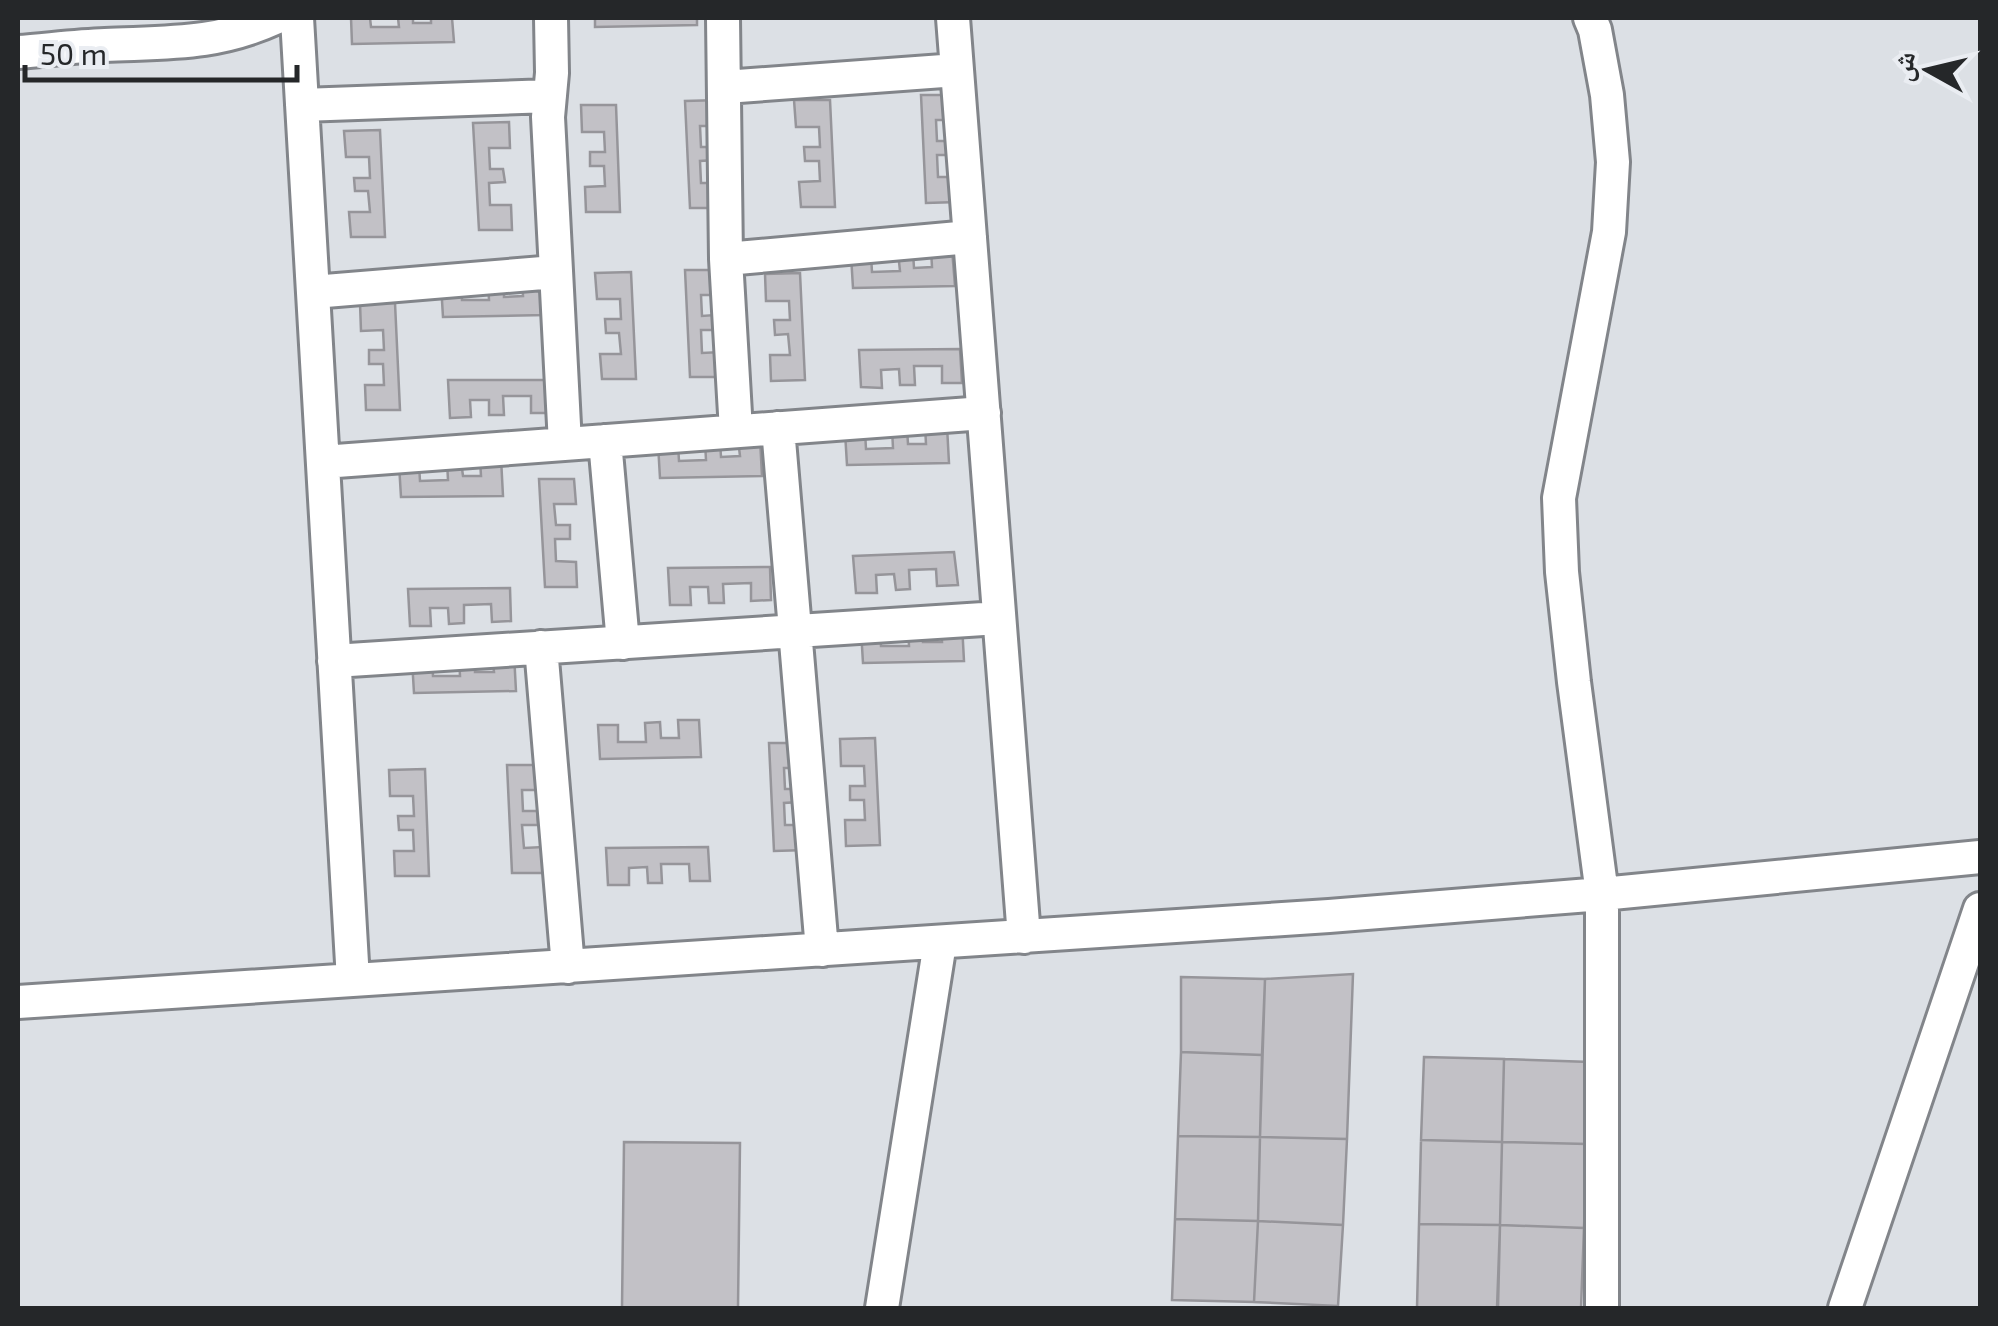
<svg xmlns="http://www.w3.org/2000/svg" width="1998" height="1326" font-family="'Exo 2','Noto Naskh Arabic',sans-serif">
  <style>
    .building { fill: #c2c1c6; stroke: #96959a; stroke-width: 2.5 }
    .lines { fill: none; stroke-linecap: round; stroke-linejoin: round }
    .minor-casing { stroke: #82858a; stroke-width: 38 }
    .minor { stroke: #fff; stroke-width: 32 }
  </style>
  <rect width="100%" height="100%" fill="#dce0e5"/>
  <!-- building -->
  <path class="building" d="M351 18H370L371 27H399L398 18H413V23H431V18H452L454 42 352 44Z
    M595 18H697V25L595 27Z
    M921 95H956L957 120H936L937 141H951L952 155H937L938 177H958V202L926 203Z
    M720 100 721 126H700L701 147H715V160L700 161 701 183H721L723 208H690L685 101Z
    M794 100H830L835 207H801L799 182 820 181 819 161H805L804 147H820L819 127H796Z
    M581 105H616L620 212H586L585 187 605 186 604 166H590V152H605L604 132H582Z
    M509 122 510 148H489L490 169H503L505 182 489 183 490 205H511L512 230H479L473 123Z
    M380 130 385 237H351L349 212H370L368 191H355L354 178H370L369 157H346L344 131Z
    M931 249H952L955 286 853 288 851 255H871L872 272 900 271 898 252H913L914 268 932 267Z
    M685 270H721L722 295H701L702 316 715 315 717 330H701L702 353 722 352 723 377H690Z
    M631 272 636 379H602L600 354H621L619 333H606L605 319H621L620 299H597L595 273Z
    M800 273 805 380 771 381 770 355H790L788 334 775 335 774 320H790L789 301H766L765 274Z
    M522 278H543L545 315 443 317 441 284H461L462 300H489L488 281H504V297L523 296Z
    M360 303H395L400 410H366L365 385H384L383 364H369V350H384L383 330 361 331Z
    M960 349 962 383H942V366H914L915 385H900L899 369 881 370 882 388 861 387 859 350Z
    M448 380H550L551 413H531V396H503L504 415H489V400H470L471 417 450 418Z
    M925 426H947L949 463 847 465 845 432 865 431 866 449 893 448 892 429 907 428 908 444H926Z
    M738 439H760L762 476 660 478 658 444H678L679 461 706 460 705 442 720 441 721 457 740 456Z
    M501 458 503 496 401 497 399 464H419L420 481 448 480 447 461H461L463 476H481L480 459Z
    M539 479H574L576 504H554L556 525H570V539H555L556 561 576 562 577 587H545Z
    M954 552 958 585 937 586 936 569 909 570 910 589 896 590 894 574 876 575 877 593H856L853 556Z
    M770 567 771 600 751 601V583L723 584 724 603H709L708 587H690L691 605H670L668 568Z
    M510 588 511 621 492 622 491 604 464 605V623L449 624 448 608H430L431 626H410L408 589Z
    M941 624H962L964 661 863 663 861 630 880 629 881 646H909L908 627 923 626V642H942Z
    M492 654H514L516 691 414 693 412 660 432 659 433 676H460L459 657H475V672H494Z
    M678 720H699L701 757 600 759 598 725H618V742H646L645 723 660 722 661 738H679Z
    M875 738 880 845 846 846 845 820H865L864 800H850V786H865L864 766H841L840 739Z
    M769 743H804L805 768H784L785 789H799V802L784 803 785 825H805L807 850 774 851Z
    M507 765H542L543 790H522L523 811H537L538 825H522L524 848 543 847 545 873H512Z
    M425 769 429 876H395L394 851H414L413 830H399L398 816H414L413 796H390L389 770Z
    M708 847 710 881H690L689 864H661L662 883H648L647 867 629 868V885H608L606 848Z
    M1353 974 1347 1139 1260 1137 1265 979Z
    M1181 977 1265 979 1262 1055 1181 1052Z
    M1181 1052 1262 1055 1260 1137 1178 1136Z
    M1424 1057 1504 1059 1502 1142 1421 1140Z
    M1504 1059 1590 1062 1587 1144 1502 1142Z
    M1178 1136 1260 1137 1258 1221 1175 1219Z
    M1260 1137 1347 1139 1343 1225 1258 1221Z
    M1421 1140 1502 1142 1500 1225 1419 1224Z
    M624 1142 740 1143 738 1308H622Z
    M1502 1142 1587 1144 1584 1228 1500 1225Z
    M1175 1219 1258 1221 1254 1302 1172 1300Z
    M1258 1221 1343 1225 1338 1306 1254 1302Z
    M1419 1224 1500 1225 1498 1308H1417Z
    M1500 1225 1584 1228 1581 1308H1497Z"/>
  <g class="lines">
    <defs>
      <path id="minor" d="M297 18 353 980
        M551 18 552 73 548 117 565 444
        M723 18 726 259 736 431
        M953 18 1024 937
        M1590 18 1595 30 1607 95 1613 162 1609 232 1559 498 1562 572 1574 682 1602 894V1308
        M18 52C46 50 76 46 105 45 168 42 216 45 275 18
        M725 87 957 70
        M302 105 550 96
        M726 259 970 237
        M313 292 555 272
        M778 428 822 950
        M605 441 623 643
        M323 462 984 413
        M541 647 568 967
        M334 661 999 618
        M18 1002 1329 916 1602 894 1980 857
        M882 1308 940 943
        M1845 1308 1980 909"/>
    </defs>
    <!-- minor casing -->
    <use href="#minor" class="minor-casing"/>
    <!-- minor -->
    <use href="#minor" class="minor"/>
  </g>
  <!-- border -->
  <rect width="1998" height="1326" fill="none" stroke="#252729" stroke-width="40"/>
  <!-- north arrow -->
  <g transform="translate(1928 70) rotate(278)" stroke="#eaedf2" stroke-width="8" paint-order="stroke">
  <path d="M0-8L18 38L0 25L-18 38Z" fill="#252729"/>
  <text y="-15" font-size="28" font-weight="bold" text-anchor="middle" fill="#252729">ش</text>
  </g>
  <!-- scale -->
  <path d="M25 65v15h272v-15" fill="none" stroke="#252729" stroke-width="5"/>
  <text x="40" y="65" font-size="30" fill="#252729" stroke="#eaedf2" stroke-width="8" paint-order="stroke">50 m</text>
</svg>
